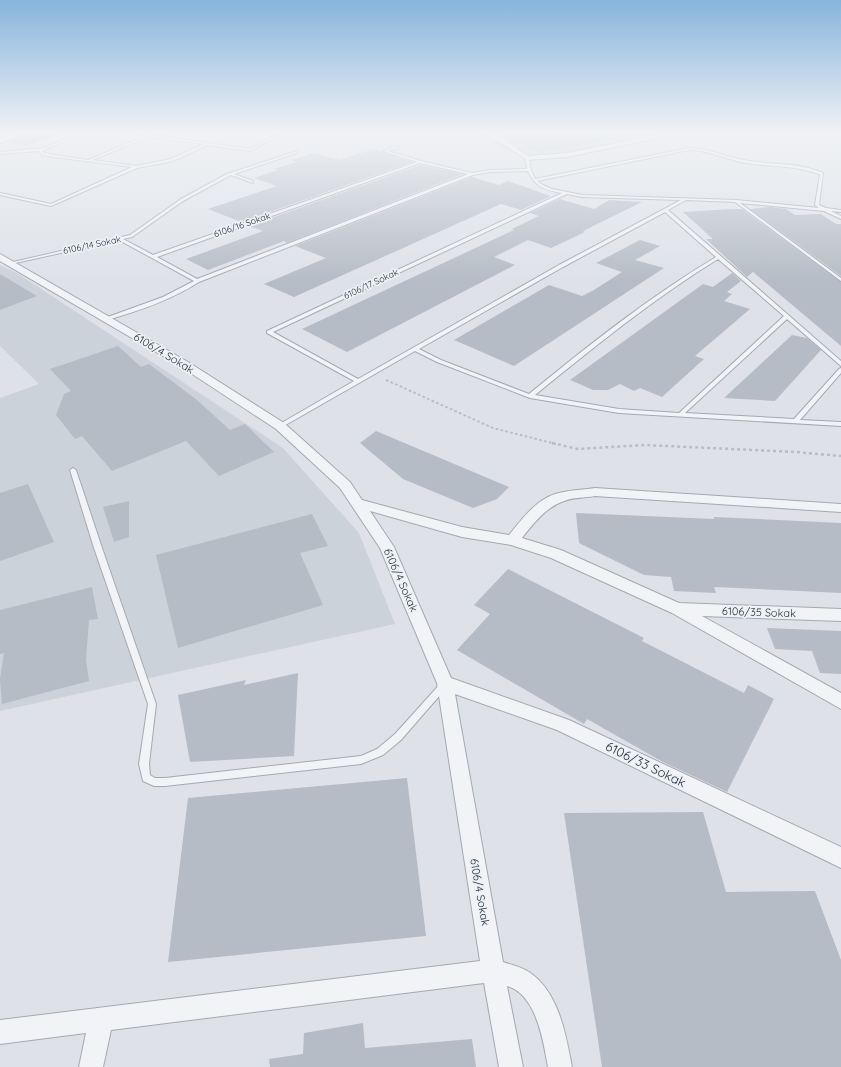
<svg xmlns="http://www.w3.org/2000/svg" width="841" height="1067" font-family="Quicksand,sans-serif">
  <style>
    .built { fill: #ccd2da }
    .building { fill: #b5bcc5 }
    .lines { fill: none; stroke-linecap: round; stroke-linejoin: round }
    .lane-casing { stroke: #a3a9b2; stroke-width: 2 }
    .street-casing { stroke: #a3a9b2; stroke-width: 2 }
    .path-far1 { stroke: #b8bdc3; stroke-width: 2; stroke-dasharray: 2.5 2.5; stroke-linecap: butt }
    .path { stroke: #b8bdc3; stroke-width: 2.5; stroke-dasharray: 3 3; stroke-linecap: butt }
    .lane { fill: #f1f3f6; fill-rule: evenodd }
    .street { fill: #f1f3f6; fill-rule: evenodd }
    .labels { text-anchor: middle; stroke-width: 3.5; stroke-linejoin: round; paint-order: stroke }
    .far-street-label { font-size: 9px; fill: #263140; stroke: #edf1f6 }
    .street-label { font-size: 11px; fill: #263140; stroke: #edf1f6 }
    .near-street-label { font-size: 13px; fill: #263140; stroke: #edf1f6 }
  </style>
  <rect width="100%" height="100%" fill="#dee2e8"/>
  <!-- built -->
  <path class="built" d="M484 132H664L667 133 658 140 542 159 536 155 507 151 483 137Z
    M0 265 17 273 283 448 359 533 395 624 0 711V398L39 384 0 346Z"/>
  <!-- building -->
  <path class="building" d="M28 132H59L60 134 27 146 6 142Z
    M497 132H525L531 135 549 132H612L613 139 538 152Z
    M374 149 412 162 241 222 208 209 277 186 254 178 278 170 274 169 297 162 292 160 314 153 339 160Z
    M420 165 463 174 287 243 284 241 208 270 186 259 263 231 249 226Z
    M472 177 499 185 508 181 551 196 521 210 501 204 294 297 264 284 326 258 295 246Z
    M560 199 594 209 609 200 642 202 583 231 585 232 551 248 528 240 494 257 515 265 347 352 302 329 514 230 512 229 539 216 530 213Z
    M771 207 786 209 795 215 821 214 836 224H841V276L750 209Z
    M733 209H742L841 282V346L753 272 747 277 706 239H713L683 212Z
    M640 240 660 246 635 260 664 268 514 366 454 340 549 285 582 296 594 290 622 272 596 263Z
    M732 273 741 281 727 292 732 294 724 301 750 309 695 356 704 359 662 397 640 388 634 391 620 384 608 390H593L570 380 703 284 713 287Z
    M0 274 37 296 0 310Z
    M792 335 807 338 821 350 775 401 724 398Z
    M118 346 141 367 149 364 197 400 230 430 245 424 274 452 219 476 186 441 112 471 82 436 75 439 56 415 64 394 71 391 50 369Z
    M376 431 509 487 497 499 473 508 403 479 360 443Z
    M28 484 54 542 0 561V493Z
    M129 501V537L114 542 103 507Z
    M576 513 714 519V517L841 523V593L714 587 716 593 674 591 671 577 644 575 579 543Z
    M312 514 328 546 300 553 323 605 178 648 156 555Z
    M508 569 644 638 642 641 744 693 748 685 774 699 727 792 663 762 587 719 584 724 457 650 490 614 474 605Z
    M92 587 98 619 89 620 86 660 89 681 2 704 0 679 4 653 0 654V610Z
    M767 628 841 631V674L820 673 812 651 775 649Z
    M298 673 294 756 190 762 178 695 246 680 244 685Z
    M407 778 426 936 168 962 188 798Z
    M703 812 726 892 815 891 841 960V1067H602L564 813Z
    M363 1023 365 1048 472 1039 476 1067H270L269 1059 303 1054 304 1033Z"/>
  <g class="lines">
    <defs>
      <path id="lane" d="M81 132H85L42 151 44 153 54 155 88 160 145 136 122 132H132L250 149 281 132H285L250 151 208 145 173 161 137 168 51 206 0 195V193L51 204 132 167 54 157 42 155 39 151 0 154V152L44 148ZM149 137 204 144 171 159 136 166 92 160Z
        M397 146 398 148 388 151 421 161 472 173 490 170 527 169 525 158 527 157 529 158 531 170 535 179 689 148C708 148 725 157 744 160 770 165 798 162 823 173L819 205 826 208 841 210V212L831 211 841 216V219L824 211 740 203 841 278V281L735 202 686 200 668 210 841 361V366L787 319 685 413 794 419 839 369 841 368V373L800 420 841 422V426L619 413 530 398 437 362 415 351 282 427H278V425L354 381 267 333V331L562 193C545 190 536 188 528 171L490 172 473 175 199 282C171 300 139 311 107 320L105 319V318L163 297 194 281 119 240 11 264 9 263 130 235 181 199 227 174 297 151V153L234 174 253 181V183L231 175 229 176 183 201 132 237 123 239 153 255 417 162 383 151ZM689 150C709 150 727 160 746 163 771 167 795 165 819 174H820L815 205 819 208 736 200 582 195 552 189 541 184 537 181ZM420 163 468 174 197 279 157 257ZM567 194 582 197 681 200 559 265 358 379 273 332ZM665 212 716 257C649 297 589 345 529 394L441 360 419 349 563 267ZM718 259 784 316 679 413 619 409 535 395C594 347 653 299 718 259Z
        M73 468 76 470 102 548 156 704 149 764 150 775 155 778H165L361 756 377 749 395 734 441 683 444 681 447 683 448 685 447 687 401 740 383 755 361 764 165 786H154L143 781 139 764 148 704 94 548 70 470Z"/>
      <path id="street" d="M18 132H27L0 143V139Z
        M486 132H494L528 156 567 153 657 135 655 132H662L664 135 659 138 567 157 527 160 487 134Z
        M0 254 188 362 284 423 350 482 362 500 462 527 509 535C522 519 535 501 555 494 568 490 582 490 595 488L841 504V512L595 496C585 498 573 497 564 501 546 507 533 524 522 538L561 550 679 603 841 609V621L702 616 841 693V709L672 613 551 558 511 545 462 537 370 511 394 547 451 678 569 720 841 847V868L557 730 455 694 503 962C512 965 521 967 529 972 559 992 566 1035 572 1067H548C543 1041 537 995 507 986L523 1067H499L484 983 111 1030 103 1067H79L86 1033 0 1044V1020L480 961 437 683 380 548 340 488 276 429 180 366 0 261Z"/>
    </defs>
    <!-- lane casing -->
    <use href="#lane" class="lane-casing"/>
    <!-- street casing -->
    <use href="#street" class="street-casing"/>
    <!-- path-far1 -->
    <path class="path-far1" d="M386 380 493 428 556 444"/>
    <!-- path -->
    <path class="path" d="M552 443 578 449 645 445 796 452 841 456"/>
    <!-- lane -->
    <use href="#lane" class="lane"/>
    <!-- street -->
    <use href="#street" class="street"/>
  </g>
  <!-- sky -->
  <linearGradient id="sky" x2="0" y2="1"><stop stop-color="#87b4dc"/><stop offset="0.47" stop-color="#f0f2f5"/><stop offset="1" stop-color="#f0f2f5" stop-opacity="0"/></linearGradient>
  <rect width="841" height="282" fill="url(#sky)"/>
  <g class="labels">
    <!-- far-street labels -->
    <g class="far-street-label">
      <text transform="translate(242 225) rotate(-19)" y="3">6106/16 Sokak</text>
      <text transform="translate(92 245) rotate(-12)" y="3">6106/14 Sokak</text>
      <text transform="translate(371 284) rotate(-25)" y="3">6106/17 Sokak</text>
    </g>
    <!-- street labels -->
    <g class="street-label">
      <text transform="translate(164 353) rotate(31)" y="4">6106/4 Sokak</text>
      <text transform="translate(401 580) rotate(66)" y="4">6106/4 Sokak</text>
      <text transform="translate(759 612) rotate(2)" y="4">6106/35 Sokak</text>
      <text transform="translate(480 892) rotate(80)" y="4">6106/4 Sokak</text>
    </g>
    <!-- near-street labels -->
    <g class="near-street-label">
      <text transform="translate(646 764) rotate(26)" y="5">6106/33 Sokak</text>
    </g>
  </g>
</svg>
